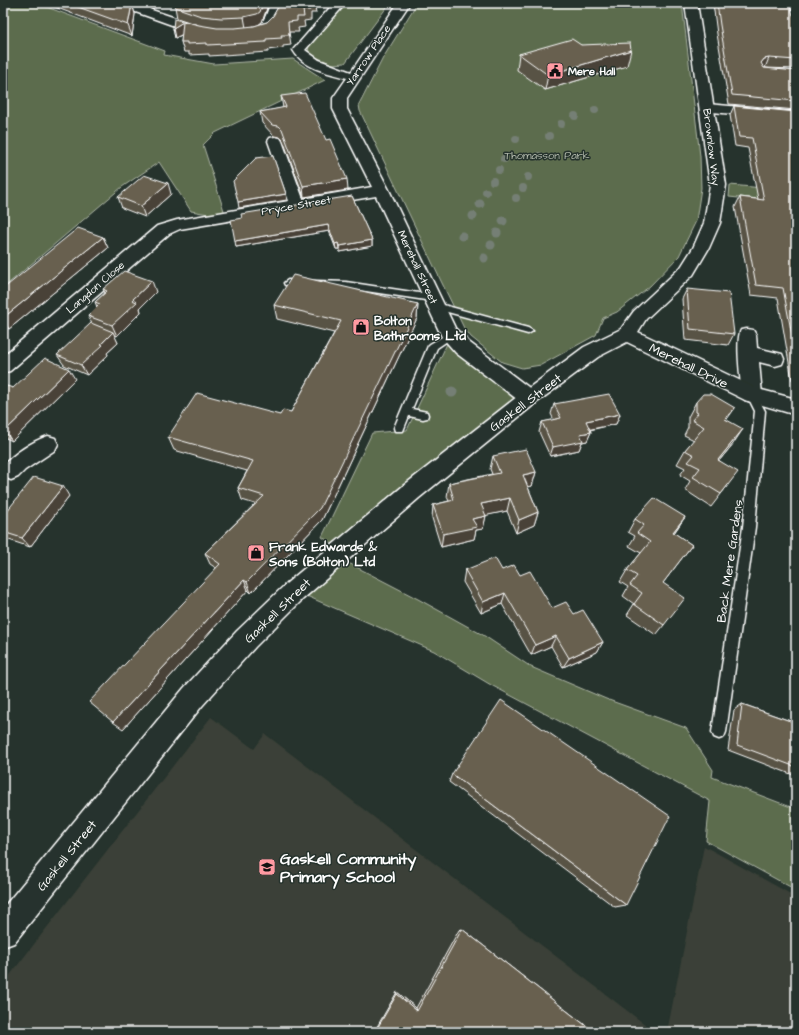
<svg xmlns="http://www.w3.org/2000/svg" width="799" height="1035" font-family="'Architects Daughter',sans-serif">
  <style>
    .built { fill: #3a4037 }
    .green { fill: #5c6c4e; stroke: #aeb6a6 }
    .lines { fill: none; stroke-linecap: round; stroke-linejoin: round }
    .service-casing { stroke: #fff; stroke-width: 3 }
    .minor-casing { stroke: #fff; stroke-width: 3 }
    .tertiary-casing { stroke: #fff; stroke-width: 3 }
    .service { fill: #26332d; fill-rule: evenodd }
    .minor { fill: #26332d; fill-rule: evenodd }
    .tertiary { fill: #26332d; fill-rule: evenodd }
    .tree { fill: #757f74 }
    .wall { fill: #595344; stroke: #fff }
    .shaded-wall { fill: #484337; stroke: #fff }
    .building { fill: #67604f; stroke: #fff }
    .labels { text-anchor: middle; stroke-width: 3; stroke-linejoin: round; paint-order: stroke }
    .far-street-label { font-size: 11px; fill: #fff; stroke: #26332d }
    .far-poi-label { font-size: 11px; font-weight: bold; fill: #fff; stroke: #26332d; text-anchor: start }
    .far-park-label { font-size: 11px; fill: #b6bdaf; stroke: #26332d }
    .poi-label { font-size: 13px; font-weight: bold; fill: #fff; stroke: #26332d; text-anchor: start }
    .street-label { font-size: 13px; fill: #fff; stroke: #26332d }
    .near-poi-label { font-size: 16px; font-weight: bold; fill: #fff; stroke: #26332d; text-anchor: start }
  </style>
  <rect width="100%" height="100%" fill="#26332d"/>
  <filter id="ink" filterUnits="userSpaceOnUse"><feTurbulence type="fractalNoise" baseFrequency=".025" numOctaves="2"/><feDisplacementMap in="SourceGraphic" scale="8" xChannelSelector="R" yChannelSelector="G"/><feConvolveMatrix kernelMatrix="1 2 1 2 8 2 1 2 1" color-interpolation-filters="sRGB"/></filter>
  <g filter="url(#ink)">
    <!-- built -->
    <path class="built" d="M211 717 254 749 265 734 655 1032H3V984Z
      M704 846 796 897V1032H667Z"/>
    <!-- green -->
    <path class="green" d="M3 3H36L165 51 164 55 214 64 293 59 325 80 215 133 203 145 226 217 191 211 159 162 122 187 3 288Z
      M347 3H390L345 63 332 64 309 54 308 46Z
      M417 3H596L601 6H615L616 3H682L700 156 701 188 696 221 679 256 650 286 617 312 603 318 596 335 541 365 522 368 502 362 471 337 464 328 441 281 360 111 359 105 383 58Z
      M730 185 796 191V204L729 197Z
      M451 335 529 398 342 550 322 537 372 433 407 430Z
      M335 556 418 599 483 635 531 667 606 699 686 728 713 770 712 777 796 809V890L706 841 710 801 491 685 434 651 295 591Z"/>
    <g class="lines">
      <defs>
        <path id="service" d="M153 3H160L145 12H141V10Z
          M288 280 346 282 432 295 436 298 432 301 346 288 285 285 284 283Z
          M436 303 528 328 533 331 528 334 433 308 432 306 433 304Z
          M451 332 456 335 437 348 412 409 427 412 428 415 427 418 423 419 409 416 403 431H395L394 428 428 346 430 344Z
          M752 391 755 392 765 411 755 527 726 732 724 737 719 739 714 737 712 732 743 527 755 411 747 395 749 392Z"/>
        <path id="minor" d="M114 3H131L205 28 207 31 205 34H197L116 5Z
          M270 3H282C277 21 267 40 245 35L243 32 245 29C263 25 265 21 270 3Z
          M334 3H346L305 50 319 60 351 72 398 3H410L347 98V109L389 190 455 328 470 343 536 393 539 398 536 403 529 405 522 403 456 353 442 337 376 196 180 229 169 234 10 371 3 373V356L157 226 177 220 289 201 268 141 270 138 275 137 280 138 282 141 303 199 372 187 333 109V98L347 78C328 73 303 68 293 50Z
          M784 3H796V27L792 26 790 23Z
          M707 104 796 112V120L702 111 700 108 702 105Z
          M747 329 753 330 756 335 757 348 782 354 784 359 782 364 775 366 759 362 762 395 759 400 752 402 745 400 742 395C741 382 735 340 741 330Z
          M48 436 55 438 58 444 55 450 25 470 18 477 11 480 4 477 3 466C13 454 33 441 48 436Z"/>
        <path id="tertiary" d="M685 3H697L726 185 720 223 709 248 693 275 646 319 638 332 758 389 796 399V415L745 400 627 342 598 357 536 403 419 498 303 599 255 647 202 706 14 943 3 947V908L184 688 237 631 287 583 403 486 522 393 584 347 621 329 634 311 681 267 693 248 704 223 710 185Z"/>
      </defs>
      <!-- service casing -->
      <use href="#service" class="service-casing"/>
      <!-- minor casing -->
      <use href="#minor" class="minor-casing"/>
      <!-- tertiary casing -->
      <use href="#tertiary" class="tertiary-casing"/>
      <!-- service -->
      <use href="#service" class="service"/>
      <!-- minor -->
      <use href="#minor" class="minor"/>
      <!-- tertiary -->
      <use href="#tertiary" class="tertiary"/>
    </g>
    <!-- trees -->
    <g class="tree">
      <circle cx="595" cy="110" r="4"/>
      <circle cx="575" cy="116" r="4"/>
      <circle cx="561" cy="124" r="4"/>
      <circle cx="549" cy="136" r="4"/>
      <circle cx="516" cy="139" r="4"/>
      <circle cx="539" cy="156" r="4"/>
      <circle cx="504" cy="159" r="4"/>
      <circle cx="499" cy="170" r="4"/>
      <circle cx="528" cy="177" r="4"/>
      <circle cx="493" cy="181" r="4"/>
      <circle cx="523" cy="188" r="4"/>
      <circle cx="486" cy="192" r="4"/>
      <circle cx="516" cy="198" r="4"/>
      <circle cx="480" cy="204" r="4.5"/>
      <circle cx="473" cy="216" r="4.5"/>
      <circle cx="503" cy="221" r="4.5"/>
      <circle cx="497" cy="233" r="4.5"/>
      <circle cx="462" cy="236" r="4.5"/>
      <circle cx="491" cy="245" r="4.5"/>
      <circle cx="484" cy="258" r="4.5"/>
      <circle cx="452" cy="392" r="5.5"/>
    </g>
    <!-- wall -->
    <path class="wall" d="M41 3H131L132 4 135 14 132 36 60 9Z
      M279 3H322V5L315 6 316 13H311V20L304 21 305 27 298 28 299 32H289L291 45 283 46V48L268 50V52L209 56V54L189 55V52H184L181 42 182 35 175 38 173 28 201 26 177 18 175 7 267 8 262 22 259 24 267 22 273 16 278 7Z
      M713 3H789L793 15 796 18V69L764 68 796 71V110L729 104 717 34Z
      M581 45 627 66 545 90 517 70 519 54Z
      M281 96 348 190 304 197 283 140 280 137 274 136 262 123 260 112 283 108Z
      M734 106 796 112V380H792L778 298 751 295 735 207 740 197 758 199 748 148 735 146 730 115Z
      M171 194 145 217 122 208 118 197Z
      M352 196 372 240V246L340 252 339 249H336L329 231 236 247Z
      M103 237 108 248 9 329 3 327V289Z
      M103 289 156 292 140 308 141 312 117 336 114 335 118 343 107 353 108 355 87 375 64 365 57 355 92 324 88 316 97 307 95 302 105 293Z
      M687 289 734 334 728 345 685 340 682 299Z
      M418 304 417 318 322 520 251 593 248 590 123 729 216 568 210 564 205 553 255 504 242 500 238 488 247 471 174 450 168 437 280 415 291 412 334 333 277 319 274 305Z
      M75 379 12 441 6 438 3 441V389Z
      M696 402 726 420 733 444 719 461 728 485 711 507 685 490 690 481 680 475 685 468 677 464 685 450 694 440 684 435 688 427V417Z
      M554 404 620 414 616 424 590 430 591 432 587 441 582 442 579 450 550 456 539 432 542 422 554 420 551 414Z
      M493 456 536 472 532 486 528 487 538 512 534 525 516 533 507 511 486 515 483 529 476 530 474 539 441 547 432 518 433 505 449 501 447 497 449 483 492 474 490 469Z
      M69 496 30 547 3 538V516Z
      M685 517 674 533 692 545 663 583 664 625 656 635 627 615 634 604 623 596 628 587 620 582 627 570 641 553 629 546 635 536 628 532 635 519Z
      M465 570H502L520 575 552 608 574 614 603 642 597 652 563 667 551 646 531 655 502 604 481 613 463 582Z
      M742 704 796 723V776L728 750 734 710Z
      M452 774 626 905 615 907 449 782Z
      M462 929 594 1032H374L397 992 416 1008 459 930Z"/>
    <!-- shaded-wall -->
    <path class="shaded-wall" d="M263 3H266L267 8 262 22 258 25 246 28 244 17Z
      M132 4 135 14 132 36 128 25Z
      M183 22 185 33 175 38 173 28Z
      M631 50 627 66 545 90 548 75Z
      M769 58 765 68 760 69 761 63 764 59Z
      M347 179 348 190 304 197 303 186Z
      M168 183 171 194 145 217 141 206Z
      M286 194 287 200 239 208 238 202Z
      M328 225 329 231 236 247 235 241Z
      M103 237 108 248 9 329 3 320V318Z
      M372 240V246L340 252V246Z
      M338 243 339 249H336L335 244Z
      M152 281 156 292 140 308 141 312 117 336 112 325 132 300Z
      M418 304 417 318 322 520 251 593 247 582Z
      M113 332 118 343 107 353 108 355 87 375 81 365Z
      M69 369 75 379 12 441 5 431Z
      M735 408 725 422V419Z
      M620 414 616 424 582 431 586 421Z
      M743 429 733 444 708 474 718 460Z
      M591 432 587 441 582 442 579 450 550 456 553 447 580 434Z
      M3 434 6 438 3 441Z
      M536 472 532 486 520 488 523 475Z
      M63 486 69 496 30 547 22 538Z
      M510 498 507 511 479 517 481 504Z
      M538 512 534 525 516 533 519 520Z
      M486 516 483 529 476 530 474 539 441 547 443 534 472 519Z
      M685 517 676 530 665 545 673 532Z
      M244 580 248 590 123 729 113 722Z
      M505 593 502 604 481 613 483 602Z
      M556 636 551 646 531 655 535 645Z
      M603 642 597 652 563 667 569 658Z
      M397 992 416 1008 417 1011 397 994Z"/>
    <!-- building -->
    <path class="building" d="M67 3H131L132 4 128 25Z
      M175 3H263L260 12 257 14 244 17 221 18 201 16 175 7Z
      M279 3H310V10H303L304 17H297V21L288 22 289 35H281L282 38 266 39V42L207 45V43L187 44V42H181L183 22 173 28 174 19 199 25 217 28H235L254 26 267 22 273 16 278 7Z
      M717 3H789L793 15 796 18V60L769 58 764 59 761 63 764 68 796 71V101L732 95 720 25Z
      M572 39 581 45 630 43 631 50 548 75 519 54Z
      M305 93 326 140 330 139 347 179 303 186 282 129 279 126 272 125 260 112 286 107 281 96Z
      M734 106 796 112V357L783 288 756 285 740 197 764 200 752 138 739 137Z
      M273 156 286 194 238 202 233 181 256 158Z
      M144 175 168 183 141 206 118 197Z
      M352 196 372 240 340 246 338 243 335 244 328 225 235 241 231 220 242 218 241 214Z
      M78 228 103 237 3 318V289Z
      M124 271 152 281 132 300 137 302 112 325 88 316 100 304 95 302 107 291 103 289Z
      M293 275 418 304 320 508 247 582 244 580 113 722 89 702 220 564 205 553 264 496 238 488 253 461 168 437 197 393 280 415 283 410 291 412 341 321 274 305Z
      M687 289 729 293 734 334 690 329Z
      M91 323 113 332 101 344 103 345 81 365 57 355Z
      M45 358 69 369 5 431 3 430V389L7 386 13 388Z
      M609 394 620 414 586 421 591 432 580 434 583 441 553 447 542 422 561 418 554 404Z
      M703 394H711L735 408 725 419 743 429 718 460 738 472 721 494 693 477 700 468 688 462 694 455 685 450 704 427 692 420 698 413 696 412V402Z
      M526 449 536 472 523 475 538 512 519 520 510 498 481 504 486 516 472 519 477 527 443 534 433 505 454 500 449 483 500 473 493 456Z
      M34 477 63 486 22 538 3 532V516Z
      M654 498 685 517 673 532 692 545 663 583 685 598 664 625 634 604 642 593 630 585 637 576 627 570 650 542 637 533 644 525 635 519Z
      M495 558 502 570 514 565 520 575 530 571 552 608 566 602 574 614 583 610 603 642 569 658 556 636 535 645 505 593 483 602 465 570Z
      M501 700 670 816 626 905 452 774Z
      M742 704 796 723V767L737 745Z
      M462 929 594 1032H375L397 994 417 1011Z"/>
  </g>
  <!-- icons -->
  <defs>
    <symbol id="civic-square" viewBox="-11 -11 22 22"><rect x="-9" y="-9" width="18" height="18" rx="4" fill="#ff9aa2" stroke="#26332d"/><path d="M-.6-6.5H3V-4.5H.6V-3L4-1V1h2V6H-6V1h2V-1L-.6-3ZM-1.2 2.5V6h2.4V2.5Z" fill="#111"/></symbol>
    <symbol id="shop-square" viewBox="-11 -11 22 22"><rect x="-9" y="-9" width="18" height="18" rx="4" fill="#ff9aa2" stroke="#26332d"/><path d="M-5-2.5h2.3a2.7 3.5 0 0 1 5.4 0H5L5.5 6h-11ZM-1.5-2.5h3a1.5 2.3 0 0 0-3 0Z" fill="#111"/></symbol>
    <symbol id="school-square" viewBox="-11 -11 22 22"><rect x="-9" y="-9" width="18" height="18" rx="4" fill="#ff9aa2" stroke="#26332d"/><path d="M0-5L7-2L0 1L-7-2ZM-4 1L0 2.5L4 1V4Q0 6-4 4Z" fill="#111"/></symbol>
  </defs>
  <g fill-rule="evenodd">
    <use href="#civic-square" x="545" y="61" width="20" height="20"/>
    <use href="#shop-square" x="351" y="317" width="20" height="20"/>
    <use href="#shop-square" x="246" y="543" width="20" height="20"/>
    <use href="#school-square" x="257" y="857" width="20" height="20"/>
  </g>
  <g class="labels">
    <!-- far-street labels -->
    <g class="far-street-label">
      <text transform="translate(368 55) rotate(-56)" y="4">Yarrow Place</text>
      <text transform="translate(712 147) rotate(83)" y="4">Brownlow Way</text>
      <text transform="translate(296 205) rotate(-10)" y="4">Pryce Street</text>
      <text transform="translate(418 267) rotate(65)" y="4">Merehall Street</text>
      <text transform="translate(95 287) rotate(-41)" y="4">Langdon Close</text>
    </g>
    <!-- far-poi labels -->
    <g class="far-poi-label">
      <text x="568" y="75">Mere Hall</text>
    </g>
    <!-- far-park labels -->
    <g class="far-park-label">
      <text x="547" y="159">Thomasson Park</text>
    </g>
    <!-- poi labels -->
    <g class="poi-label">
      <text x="374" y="325">Bolton<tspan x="374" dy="15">Bathrooms Ltd</tspan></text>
      <text x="269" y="551">Frank Edwards &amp;<tspan x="269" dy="15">Sons (Bolton) Ltd</tspan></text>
    </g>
    <!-- street labels -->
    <g class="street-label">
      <text transform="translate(689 365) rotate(26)" y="5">Merehall Drive</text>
      <text transform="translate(525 402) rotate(-37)" y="5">Gaskell Street</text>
      <text transform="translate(729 561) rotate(-82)" y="5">Back Mere Gardens</text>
      <text transform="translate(277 610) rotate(-44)" y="5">Gaskell Street</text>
      <text transform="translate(66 855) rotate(-51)" y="5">Gaskell Street</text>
    </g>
    <!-- near-poi labels -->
    <g class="near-poi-label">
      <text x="280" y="864">Gaskell Community<tspan x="280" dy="18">Primary School</tspan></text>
    </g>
  </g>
  <!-- margin -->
  <rect width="799" height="1035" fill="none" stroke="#26332d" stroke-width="16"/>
  <rect x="8" y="8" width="783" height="1019" fill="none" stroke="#fff" stroke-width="1.5" filter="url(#ink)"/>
</svg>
